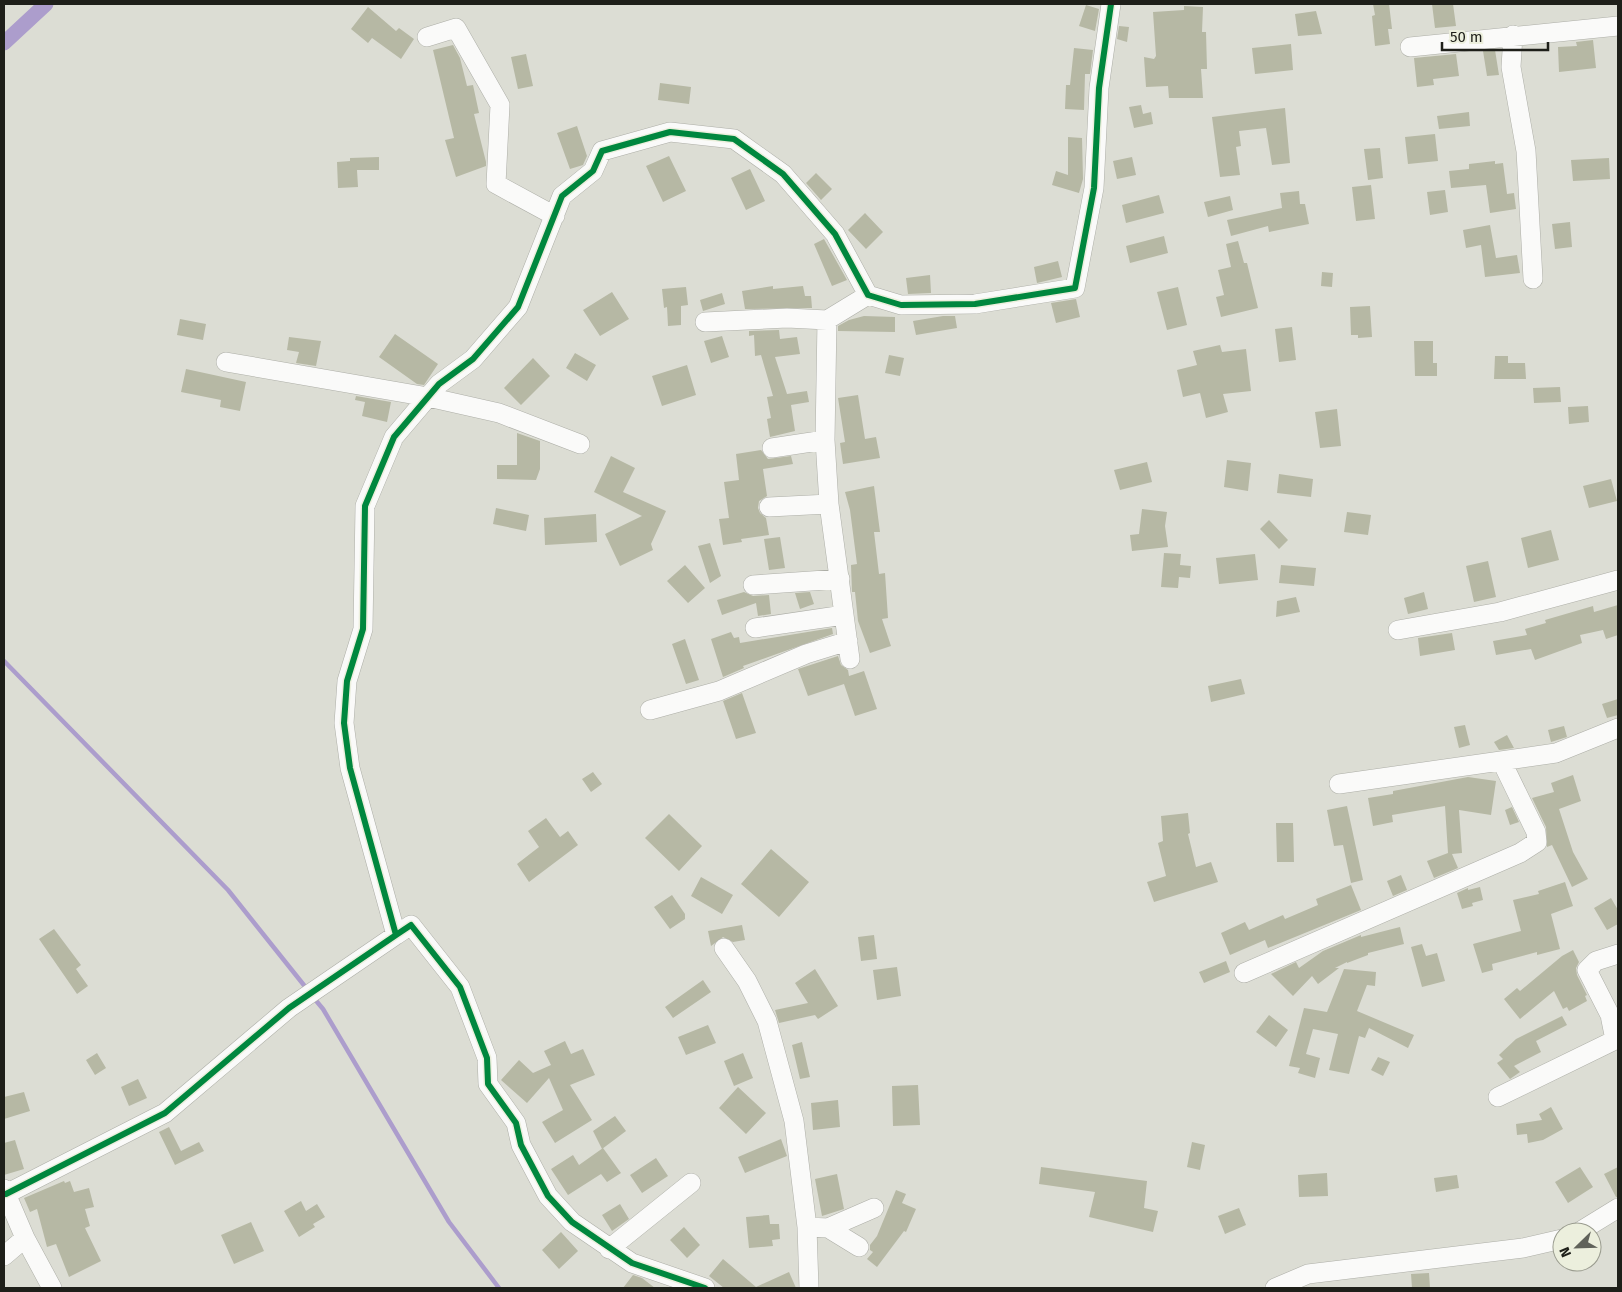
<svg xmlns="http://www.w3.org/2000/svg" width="1622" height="1292" font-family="'Fira Sans',sans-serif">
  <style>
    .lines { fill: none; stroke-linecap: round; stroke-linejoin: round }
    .stream { stroke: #ac9dcc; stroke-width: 4.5 }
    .canal { stroke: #ac9dcc; stroke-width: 15 }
    .building { fill: #b6b8a4 }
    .minor-casing { stroke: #adaea7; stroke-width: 20 }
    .minor { stroke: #fafaf9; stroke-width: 19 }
    .cycleway-casing { stroke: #ecefdd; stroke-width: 9 }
    .cycleway { stroke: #00873e; stroke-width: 6 }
  </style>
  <rect width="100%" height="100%" fill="#dcddd4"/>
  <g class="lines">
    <!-- stream -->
    <path class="stream" d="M4 661 228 890 307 989
      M313 997 323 1009 449 1222 499 1288"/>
    <!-- canal -->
    <path class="canal" d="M4 43 46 4"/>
  </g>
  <!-- building -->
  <path class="building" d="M1373 4H1389L1392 29H1388L1390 44 1375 46 1372 16 1375 15Z
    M1432 4H1453L1456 26 1435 28Z
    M1086 5 1099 9 1095 31 1079 26Z
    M1184 6 1203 7 1202 32H1206L1207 69H1201L1203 98H1169L1168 86 1146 87 1144 57 1154 59 1156 56 1153 12 1184 10Z
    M368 7 396 31 399 28 414 39 401 59 372 38 368 43 351 29Z
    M1316 11 1322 34 1298 36 1295 14Z
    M1119 26 1129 27 1127 42 1117 39Z
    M1593 40 1596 68 1559 72 1558 47 1577 46 1576 42Z
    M1291 44 1293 70 1255 74 1252 48Z
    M453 45 460 58 467 86 473 85 479 113 474 114 486 162V166L456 177 445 140 454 138 433 50Z
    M1074 48 1093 50 1090 74H1085L1084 110 1065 109 1066 85H1070Z
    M1495 50 1499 75 1487 76 1483 51Z
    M526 54 533 86 518 89 511 57Z
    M1456 54 1459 76 1433 79 1434 85 1417 87 1414 58Z
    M660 83 691 87 689 104 658 100Z
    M1141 105 1143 114 1151 112 1153 124 1134 128 1129 107Z
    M1285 108 1290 163 1272 165 1266 128 1239 131 1241 146 1236 147 1240 175 1220 177 1212 117Z
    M1469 112 1470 126 1439 129 1437 116Z
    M577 126 587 156 583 165 570 169 557 133Z
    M1435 134 1438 161 1408 164 1405 137Z
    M1068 137 1082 138 1083 179 1079 193 1052 185 1056 171 1068 175Z
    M1380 148 1383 178 1368 180 1364 149Z
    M669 156 686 191 663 202 646 166Z
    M379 157V170H357L358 187 338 188 337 162 350 161V158Z
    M1132 157 1136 175 1117 179 1113 161Z
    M1609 158 1610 179 1573 181 1571 160Z
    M1495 161V164L1503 163 1507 194 1514 193 1516 209 1490 213 1486 185 1451 188 1449 171 1469 169V164Z
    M750 169 765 201 746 210 731 178Z
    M816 173 832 189 821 200 806 183Z
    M1371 185 1375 219 1356 221 1352 187Z
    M1445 190 1448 212 1430 215 1427 192Z
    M1299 191 1300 204H1305L1309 224 1269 232 1268 226 1231 236 1227 220 1282 208 1280 193Z
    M1159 195 1164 213 1126 223 1122 205Z
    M1230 196 1233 210 1208 217 1204 202Z
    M865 213 883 232 866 249 848 230Z
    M1570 222 1572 247 1555 249 1552 224Z
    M1490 225 1496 258 1517 255 1520 273 1485 277 1481 245 1466 248 1463 230Z
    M1164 236 1168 253 1130 263 1126 246Z
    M824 239 847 280 832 286 814 244Z
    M1238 241 1244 263H1247L1258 308 1221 317 1216 297 1224 295 1218 270 1231 267 1226 244Z
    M1058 261 1062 277 1037 283 1034 267Z
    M1322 272 1333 273 1332 287 1321 286Z
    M930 275 931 293 908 294 906 278Z
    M773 286V289L803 286 805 296H811L812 308 745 309 742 291Z
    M686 287 688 305 681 306V325L668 326 667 307 664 308 662 289Z
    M1178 287 1187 325 1167 330 1157 292Z
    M612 292 629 319 600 336 583 310Z
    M722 293 725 304 703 311 700 300Z
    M1076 299 1080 317 1056 323 1051 303Z
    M1370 306 1372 337 1358 338V335H1351L1350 307Z
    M864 316 895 317V332L838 331V326L849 320Z
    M943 316H955L957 328 916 335 913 321Z
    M180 319 206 324 203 340 177 335Z
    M1292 327 1296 360 1279 362 1275 329Z
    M779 330 780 339 797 337 800 354 775 357 787 394 807 391 809 402 791 405 795 431 770 437 767 419 771 418 767 397 773 396 761 355 755 356 754 335 749 336V331Z
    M395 334 438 364 424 385 417 384 379 357Z
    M722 336 729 357 711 363 704 341Z
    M289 337 321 341 316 366 296 363 299 352 287 350Z
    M1414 341H1433V363H1437V376H1415Z
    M1220 345 1222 352 1246 349 1251 391 1223 394 1228 412 1206 418 1200 393 1183 397 1177 370 1197 365 1193 351Z
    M575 353 596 365 587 381 566 368Z
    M889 355 904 358 900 376 885 373Z
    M1495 356H1508V363H1525L1526 379H1494Z
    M533 358 550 376 521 405 504 388Z
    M687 365 696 395 662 406 652 376Z
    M186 369 246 382 240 411 220 407 221 400 181 392Z
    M1560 387 1561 402 1534 403 1533 388Z
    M858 395 865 439 876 437 880 458 843 464 840 443 845 442 838 398Z
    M356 396 391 402 387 422 362 416 365 402 355 400Z
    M1588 406 1589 422 1569 424 1568 407Z
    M1337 409 1341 446 1320 448 1315 412Z
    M517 433 540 441V469L536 480 497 479V465H517Z
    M761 450 768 459 791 456 793 464 763 469 767 496 759 501 758 508 760 513 766 518 769 535 741 539 742 542 723 545 719 519 729 518 724 482 739 480 736 454Z
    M611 456 635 468 623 492 666 511 651 544 653 550 620 566 605 534 642 516 594 492Z
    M1227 460 1251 463 1248 491 1224 487Z
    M1147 462 1152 482 1120 490 1114 470Z
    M1279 474 1313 479 1311 497 1277 493Z
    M1611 479 1617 501 1589 508 1583 486Z
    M874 486 880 532H874L879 574 885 573 888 618 882 619 891 646 870 653 858 621 855 592H852L851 565 857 564 850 510 845 492Z
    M496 508 529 515 526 531 493 524Z
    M1142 509 1167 512 1165 526 1168 547 1132 551 1130 535 1139 534Z
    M1347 512 1371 515 1368 535 1344 532Z
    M596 514 597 542 545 545 544 518Z
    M1269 520 1288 540 1279 549 1260 529Z
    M1551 530 1559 560 1528 568 1521 538Z
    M780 537 785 568 769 570 764 539Z
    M710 543 721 576 710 583 698 546Z
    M1164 553 1181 554 1180 565 1191 566 1190 578 1179 577 1178 588 1161 587Z
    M1255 554 1258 580 1219 584 1216 558Z
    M1488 561 1496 597 1474 602 1466 566Z
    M685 565 705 588 688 603 667 581Z
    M1281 565 1316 568 1314 586 1279 583Z
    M744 592 753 596 769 595 771 614 758 616 756 603 722 615 717 600Z
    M810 592 814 604 800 609 795 593Z
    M1424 592 1428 609 1408 614 1404 598Z
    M1296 597 1300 612 1276 617 1277 601Z
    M1618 605V635L1606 639 1603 630 1580 635 1582 643 1535 660 1531 649 1496 655 1493 641 1527 635 1525 629 1546 623 1545 620 1593 606 1594 612Z
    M832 628 833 634 743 666 744 668 723 677 711 639 731 632 734 638 739 637 740 643Z
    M1452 633 1455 650 1420 656 1418 638Z
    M685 639 699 680 686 684 672 644Z
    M838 656 841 665 848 670 849 676 864 671 877 709 855 716 844 684 808 696 798 669Z
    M1241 679 1245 694 1211 702 1208 686Z
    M742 693 756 733 736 739 723 701Z
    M1618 699V715L1607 718 1602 704Z
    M1465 725 1470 745 1459 748 1454 727Z
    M1564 726 1567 737 1551 742 1548 730Z
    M1507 735 1514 748 1499 750 1494 742Z
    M593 772 602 784 591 792 582 779Z
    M1573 775 1581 801 1559 809 1573 852 1588 879 1572 887 1552 845 1547 847 1546 827 1532 798 1554 792 1551 783Z
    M1468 777 1496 781 1491 815 1459 810 1462 853 1452 854 1458 868 1434 878 1427 861 1448 853 1445 806 1392 815 1393 822 1373 826 1368 798 1393 794V791Z
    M1347 806 1363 880 1351 883 1343 845 1334 846 1327 810Z
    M1512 807 1519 822 1510 825 1505 810Z
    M1188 813 1190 833 1188 834 1196 867 1211 862 1218 882 1154 902 1147 882 1166 876 1158 843 1163 841 1161 816Z
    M669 814 702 846 679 871 645 838Z
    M546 818 560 837 568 831 578 845 529 882 517 864 539 847 528 831Z
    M1276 823H1293L1294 862H1277Z
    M771 849 809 882 779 917 741 884Z
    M1401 875 1407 890 1393 896 1387 881Z
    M701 877 733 895 722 914 691 896Z
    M1565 882 1573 906 1551 914 1560 949 1537 955V952L1492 964 1493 970 1482 973 1473 944 1521 931 1513 900 1539 894 1538 891Z
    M1351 885 1361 910 1268 948 1265 940 1230 955 1221 933 1245 922 1249 930 1283 915 1285 919 1318 905 1316 899Z
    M1480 887 1483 900 1472 903 1473 906 1462 909 1457 893 1468 888V890Z
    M672 895 685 914V919L670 929 654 907Z
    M1611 898 1618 910V924L1607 930 1594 908Z
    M742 925 745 940 733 942 723 937 711 946 708 931Z
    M1400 927 1404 944 1368 953V955L1347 963V962L1335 968H1339L1318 984 1312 976 1293 996 1271 974 1296 962 1299 968 1323 951 1361 935V937Z
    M54 929 81 965 76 969 88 986 77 994 39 939Z
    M874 935 877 959 861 961 858 937Z
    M1422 944 1426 956 1437 953 1445 981 1422 987 1411 947Z
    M1573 950 1579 962 1576 968 1577 975 1587 995 1585 996 1587 1001 1569 1011 1567 1007 1563 1009 1554 991 1520 1019 1504 999 1517 988 1520 991 1562 956Z
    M1226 961 1230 972 1204 983 1199 972Z
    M897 967 901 996 877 1000 873 970Z
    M815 969 838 1006 818 1019 815 1015 779 1023 775 1010 808 1003 795 983Z
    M1344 969 1376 972 1375 986 1367 985 1357 1011 1414 1035 1408 1048 1369 1028 1365 1038 1359 1036 1349 1074 1329 1070 1338 1034 1313 1029 1306 1054 1320 1058 1315 1078 1298 1073 1300 1068 1289 1066 1304 1008 1327 1012Z
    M703 980 711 992 673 1018 665 1007Z
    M1269 1015 1288 1030 1276 1047 1256 1032Z
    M1562 1016 1567 1025 1536 1041 1541 1052 1514 1066 1520 1072 1510 1079 1497 1063 1503 1059 1499 1055 1516 1039Z
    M708 1025 716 1043 686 1055 678 1037Z
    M565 1041 571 1054 583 1049 595 1075 570 1085 592 1120 555 1143 542 1122 563 1110 549 1078 527 1103 501 1080 519 1060 533 1073 551 1065 544 1051Z
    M802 1042 810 1077 800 1079 792 1045Z
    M97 1053 106 1068 95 1075 86 1060Z
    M743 1053 753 1078 734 1086 724 1061Z
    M1378 1057 1390 1062 1383 1076 1371 1070Z
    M138 1079 147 1098 129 1106 121 1087Z
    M918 1085 920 1125 893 1126 892 1086Z
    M738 1087 766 1113 746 1134 719 1108Z
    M24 1092 30 1111 4 1119V1097Z
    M838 1100 840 1127 813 1130 811 1103Z
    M1551 1107 1563 1129 1543 1140 1528 1143 1527 1134 1517 1135 1516 1124 1542 1120 1539 1114Z
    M615 1116 626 1131 602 1149 593 1131Z
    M169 1127 181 1151 199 1142 204 1151 175 1165 159 1132Z
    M781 1139 787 1156 745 1173 738 1157Z
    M15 1140 24 1169 4 1175V1143Z
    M1192 1142 1205 1145 1200 1170 1187 1167Z
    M603 1148 621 1173 607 1182 601 1174 568 1195 551 1169 573 1155 579 1165Z
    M656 1158 668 1176 642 1193 630 1175Z
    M1041 1167 1147 1181 1144 1208 1158 1211 1153 1232 1089 1217 1095 1192 1039 1184Z
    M1580 1167 1593 1187 1568 1203 1555 1182Z
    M1618 1167V1197H1616L1604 1174Z
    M1327 1173 1328 1196 1299 1197 1298 1175Z
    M837 1174 844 1209 822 1216 815 1179Z
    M1457 1175 1459 1188 1436 1192 1434 1178Z
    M64 1181 65 1183 70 1181 74 1192 89 1188 94 1207 85 1209 90 1226 85 1228 101 1261 69 1277 56 1244 47 1247 37 1209 30 1212 24 1198Z
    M896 1190 906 1194 902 1203 916 1209 906 1232 904 1231 877 1267 867 1259 873 1252 870 1250V1245L877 1236Z
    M301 1201 306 1211 317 1204 325 1217 313 1224 315 1227 299 1237 284 1211Z
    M620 1204 629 1219 612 1231 602 1215Z
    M1239 1208 1246 1225 1225 1234 1218 1216Z
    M769 1215 770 1224H779L780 1239 772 1240 773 1246 749 1248 746 1217Z
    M251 1222 264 1251 234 1264 221 1235Z
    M684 1227 700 1245 687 1258 670 1240Z
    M561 1232 578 1251 559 1269 542 1250Z
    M723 1259 756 1287 789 1272 796 1288H724L709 1276Z
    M1429 1273 1430 1288H1412L1411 1274Z
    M633 1275 642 1278 655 1288H623Z"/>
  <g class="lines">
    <defs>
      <path id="minor" d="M1513 35 1511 67 1526 151 1533 279
        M427 37 456 28 500 105 496 184 555 216
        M1410 47 1618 26
        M827 320 825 440 829 504 850 659
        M705 322 787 318 827 320 868 295
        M226 362 428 397 499 413 580 444
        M772 448 825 440
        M769 507 829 504
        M753 585 840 579
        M755 628 844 615
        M1398 630 1500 612 1618 580
        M650 710 719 691 806 654 848 641
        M1339 784 1556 753 1618 728
        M396 935 411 925 460 987 487 1058 488 1084 516 1123 521 1145 548 1196 572 1222 632 1263 705 1288
        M724 948 747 981 767 1021 794 1121 807 1227 809 1288
        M1244 973 1520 853 1537 842 1536 832 1502 762
        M1498 1097 1615 1040 1610 1015 1587 970 1596 961 1618 954
        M4 1189 25 1238 52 1288
        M6 1194 165 1113 289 1008 396 935 350 768 344 723 347 681 363 629 365 506 394 437 439 384 473 359 518 307 562 196 593 171 602 151 670 132 734 139 783 174 835 234 868 295 901 305 975 304 1075 288 1094 188 1099 88 1111 4
        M807 1227 828 1228 874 1208
        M828 1228 859 1247
        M1579 1232 1618 1208
        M609 1249 691 1183
        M4 1256 25 1238
        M1275 1288 1308 1274 1523 1248 1562 1239"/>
    </defs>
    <!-- minor casing -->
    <use href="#minor" class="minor-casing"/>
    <!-- minor -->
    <use href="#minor" class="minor"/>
    <defs>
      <path id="cycleway" d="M396 935 411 925 460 987 487 1058 488 1084 516 1123 521 1145 548 1196 572 1222 632 1263 705 1288
        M6 1194 165 1113 289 1008 396 935 350 768 344 723 347 681 363 629 365 506 394 437 439 384 473 359 518 307 562 196 593 171 602 151 670 132 734 139 783 174 835 234 868 295 901 305 975 304 1075 288 1094 188 1099 88 1111 4"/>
    </defs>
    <!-- cycleway casing -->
    <use href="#cycleway" class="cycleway-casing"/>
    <!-- cycleway -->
    <use href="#cycleway" class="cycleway"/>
  </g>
  <!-- border -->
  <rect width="1622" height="1292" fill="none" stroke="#1e1f19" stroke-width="10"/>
  <!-- north arrow -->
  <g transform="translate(1577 1247) rotate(247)"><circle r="24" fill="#ecefdd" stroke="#9a9c8f"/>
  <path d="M0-4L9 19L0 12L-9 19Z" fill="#60625a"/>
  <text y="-8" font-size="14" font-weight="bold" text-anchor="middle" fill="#1e1f19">N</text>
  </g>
  <!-- scale -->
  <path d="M1442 42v8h106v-8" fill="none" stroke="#1e1f19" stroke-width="2.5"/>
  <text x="1450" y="42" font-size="15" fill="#1e1f19" stroke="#ecefdd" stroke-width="4" paint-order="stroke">50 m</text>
</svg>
